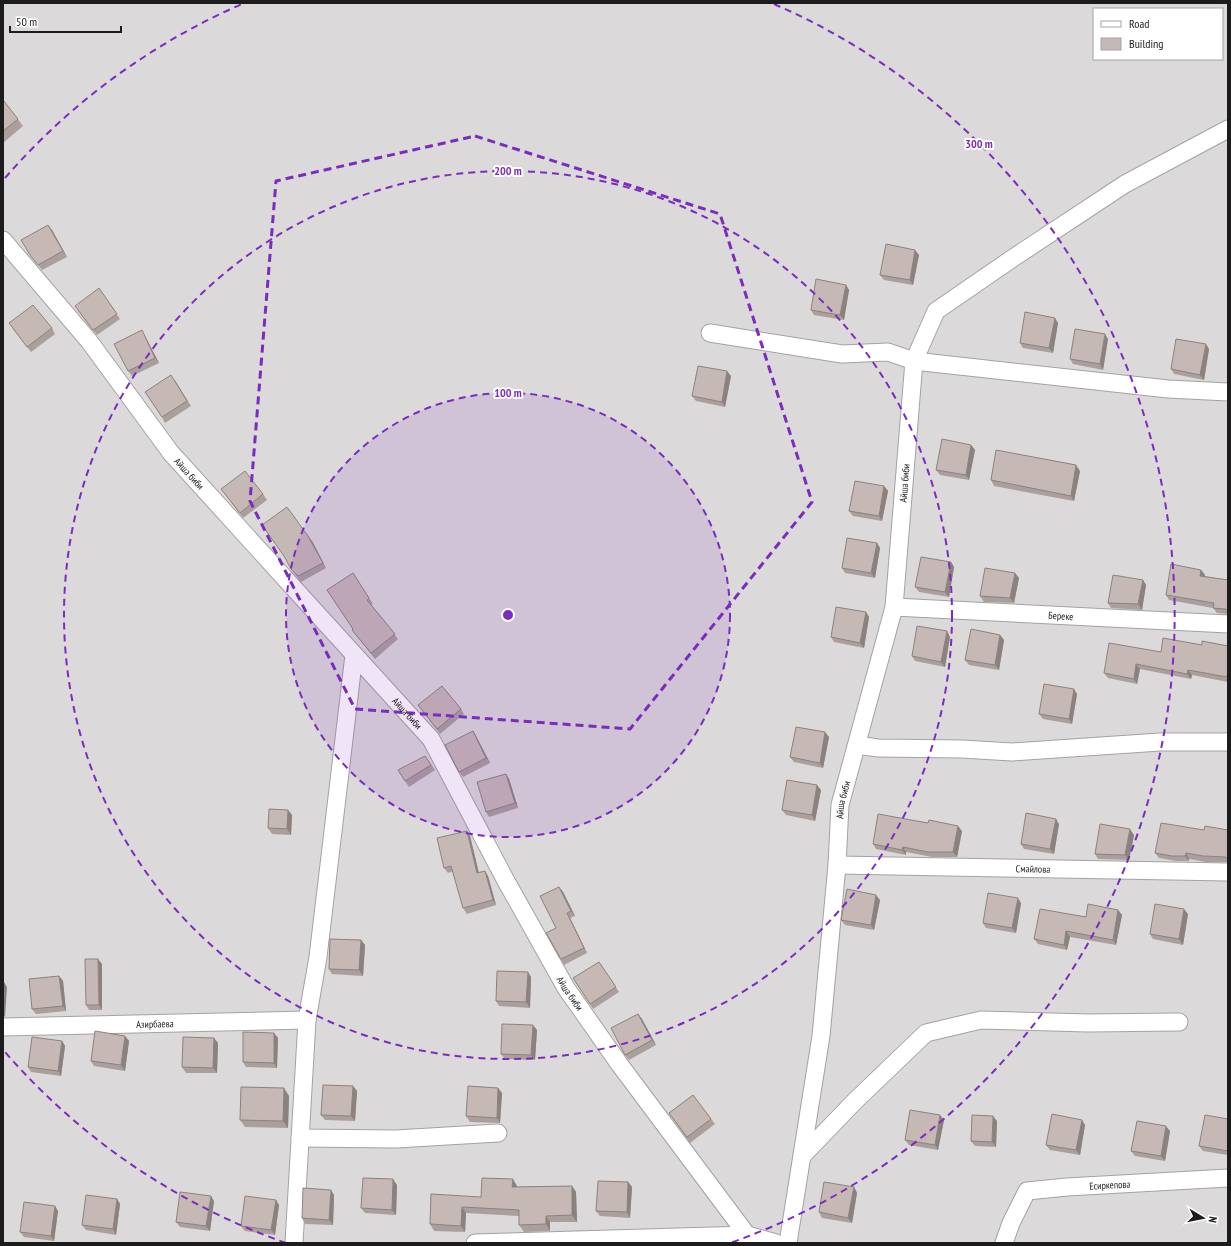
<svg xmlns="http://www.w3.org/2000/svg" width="1231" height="1246" font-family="'PT Sans Narrow',sans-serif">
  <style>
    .residential { fill: #dbd9d9; fill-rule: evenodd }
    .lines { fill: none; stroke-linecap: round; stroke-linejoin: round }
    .minor-casing { stroke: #a3a3a3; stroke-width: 19 }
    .minor { stroke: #fff; stroke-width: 17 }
    .wall { fill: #aa9f9c }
    .shaded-wall { fill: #8b827f }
    .building { fill: #c6b9b5; stroke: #8b827f }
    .marked { fill: none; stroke: #7b2cbf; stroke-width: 3; stroke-dasharray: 8 5; stroke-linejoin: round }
    .ring { fill: none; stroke: #7b2cbf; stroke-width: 2; stroke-dasharray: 7 5 }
    .labels { text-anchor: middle; stroke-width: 4; stroke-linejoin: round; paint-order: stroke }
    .street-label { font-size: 10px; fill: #1c1c1c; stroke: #fff }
    .centre { fill: #7b2cbf; stroke: #fff; stroke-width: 2 }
    .ring-label { font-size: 12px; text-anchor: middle; font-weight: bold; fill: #7b2cbf; stroke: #fff; stroke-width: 4; stroke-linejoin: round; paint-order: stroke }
  </style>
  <rect width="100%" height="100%" fill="#eee8e1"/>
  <!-- residential -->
  <path class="residential" d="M3 3H1228V1243H3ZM1094 9H1222V59H1094Z"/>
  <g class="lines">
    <defs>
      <g id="minor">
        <path id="s1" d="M3 240 89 341 171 453 431 739 506 881 566 988 620 1065 747 1235"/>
        <path d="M710 333 842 354 888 352 914 361 1168 389 1228 392"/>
        <path id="s2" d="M894 607 1228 624"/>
        <path d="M857 745 878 748 962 749 1012 752 1160 742H1228"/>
        <path id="s3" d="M837 865 1228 872"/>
        <path id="s4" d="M3 1027 307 1020"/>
        <path d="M300 1138 396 1139 498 1133"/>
        <path d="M802 1156 855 1101 926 1033 981 1020 1088 1023 1179 1022"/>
        <path d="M294 1243 307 1020 318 957 354 655"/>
        <path d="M475 1243 747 1235 776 1243"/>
        <path id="s5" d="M788 1243 821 1036 837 865 840 805 894 607 914 361 936 311 1013 258 1125 184 1228 129"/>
        <path id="s6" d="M1004 1243 1011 1223 1027 1191 1067 1187 1228 1178"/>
      </g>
    </defs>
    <!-- minor casing -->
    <use href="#minor" class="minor-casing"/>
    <!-- minor -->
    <use href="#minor" class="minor"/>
  </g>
  <!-- wall -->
  <path class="wall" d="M3 100 23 126 3 143Z
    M52 230 67 257 42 270 30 255Z
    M919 255 913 285 884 280 880 275Z
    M846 285 849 290 844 320 814 315 811 310Z
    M99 288 120 319 97 335 78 311Z
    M1058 323 1053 353 1023 348 1020 343Z
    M52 328 55 334 31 352 13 329Z
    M145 336 159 363 132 376 128 371Z
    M1108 339 1103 370 1073 364 1070 359Z
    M1209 349 1204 380 1174 374 1171 369Z
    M731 376 725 407 696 401 692 396Z
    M175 380 191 406 165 423 162 417Z
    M971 445 975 450 969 480 940 475 936 470Z
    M1080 471 1074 501 994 486 991 480Z
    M884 486 888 491 882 521 853 516 849 511Z
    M221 489 263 494 267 500 243 518Z
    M312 541 326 568 301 582 291 569Z
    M877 543 880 548 875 578 845 573 842 568Z
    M951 562 954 567 949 597 919 592 915 587Z
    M1201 570 1205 575 1204 576 1228 580V614L1217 613 1213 608 1169 600 1166 595Z
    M353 573 373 604 371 605 398 639 375 659 352 630 353 629Z
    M1019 578 1014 603 984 602 980 596Z
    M1143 580 1146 585 1142 610 1111 608 1108 603Z
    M866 612 869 617 864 648 834 642 831 637Z
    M1000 635 1004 640 999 670 969 665 965 660Z
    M950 637 945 667 915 661 912 656Z
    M1202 645 1228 646V682L1192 675 1191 679 1140 669 1137 684 1108 678 1104 673 1161 652Z
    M1077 694 1072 724 1043 719 1039 714Z
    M418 705 461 709 464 714 440 734Z
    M473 731 476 736 490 763 463 777 459 772Z
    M829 737 823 768 794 762 790 757Z
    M425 756 435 770 409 787 405 781Z
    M506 774 509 779 518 808 489 817 486 812Z
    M821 790 815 821 786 815 782 810Z
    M288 810 292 815 291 835 272 834 268 828Z
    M1059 824 1054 854 1024 849 1021 844Z
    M1204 830H1228V862H1206L1189 859V861H1176L1159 858 1155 853Z
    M962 831 957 857H932L906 852V855L876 849 873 844Z
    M1134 835 1129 860 1098 859 1095 854Z
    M470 836 479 873 485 871 488 876 496 905 467 914 463 908 453 871 448 873 444 868Z
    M559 887 563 892 575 916 570 918 587 953 564 965 561 959 556 928Z
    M880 900 874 930 845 925 841 920Z
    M1021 903 1016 933 986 928 983 923Z
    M1118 910 1122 915 1116 945 1070 937 1067 950 1038 944 1034 939 1086 917Z
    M1188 914 1183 945 1153 939 1150 934Z
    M361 940 365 945 363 976 332 974 329 969Z
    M599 962 619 992 593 1009 590 1004Z
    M102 964V1010H89L86 1005Z
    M59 976 63 981 66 1011 36 1014 32 1009Z
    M531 977 530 1008 499 1006 496 1001Z
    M638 1014 642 1019 656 1045 629 1060 625 1055Z
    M537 1030 535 1060 505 1059 501 1054Z
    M274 1033 278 1038 277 1068 246 1067 243 1062Z
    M125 1036 129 1041 125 1071 94 1066 91 1061Z
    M214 1038 218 1043 217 1073H186L182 1067Z
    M62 1041 65 1046 61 1076 31 1072 28 1067Z
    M353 1086 357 1091 355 1121 325 1120 321 1115Z
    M498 1088 502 1093 500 1123 470 1122 466 1116Z
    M693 1095 715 1124 690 1143 669 1113Z
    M289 1096 288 1128 245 1127 240 1120Z
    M1228 1119V1155L1203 1151 1199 1146Z
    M944 1120 938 1150 909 1145 905 1140Z
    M1082 1120 1085 1125 1080 1155 1050 1150 1046 1145Z
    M997 1121 996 1147 975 1146 971 1141Z
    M1170 1131 1165 1161 1135 1156 1131 1151Z
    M628 1182 632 1187 630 1218 600 1216 596 1211Z
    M397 1185 396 1215 365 1213 361 1208Z
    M517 1186V1187L572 1186 576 1192 577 1222H550V1231L524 1232 519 1225V1216L466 1213 465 1232 434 1231 430 1224 481 1197Z
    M854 1187 857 1193 852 1223 822 1218 819 1212Z
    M334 1195 333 1225 305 1224 302 1218Z
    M117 1199 120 1204 116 1235 86 1230 82 1225Z
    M276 1200 279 1205 275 1235 245 1231 241 1226Z
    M214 1201 210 1231 180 1227 176 1222Z
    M58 1211 54 1241 24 1237 20 1232Z"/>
  <!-- shaded-wall -->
  <path class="shaded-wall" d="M48 225 52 230 67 257 63 251Z
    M915 250 919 255 913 285 910 280Z
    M846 285 849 290 844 320 840 315Z
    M1055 318 1058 323 1053 353 1049 348Z
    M142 330 145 336 159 363 155 358Z
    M1105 334 1108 339 1103 370 1100 364Z
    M1206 344 1209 349 1204 380 1200 375Z
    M727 371 731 376 725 407 722 402Z
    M971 445 975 450 969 480 966 475Z
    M1076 465 1080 471 1074 501 1071 496Z
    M884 486 888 491 882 521 879 516Z
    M308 536 312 541 326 568 323 563Z
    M877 543 880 548 875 578 871 573Z
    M951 562 954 567 949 597 945 592Z
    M1201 570 1205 575 1204 581 1200 576Z
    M1015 573 1019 578 1014 603 1010 598Z
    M1143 580 1146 585 1142 610 1138 604Z
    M866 612 869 617 864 648 860 643Z
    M947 631 950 637 945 667 941 662Z
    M1000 635 1004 640 999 670 995 665Z
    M1136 664 1140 669 1137 684 1134 679Z
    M1188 670 1192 675 1191 679 1187 674Z
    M1074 689 1077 694 1072 724 1069 719Z
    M473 731 476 736 490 763 486 758Z
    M825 732 829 737 823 768 820 763Z
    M506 774 509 779 518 808 515 803Z
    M817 785 821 790 815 821 812 815Z
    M288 810 292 815 291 835 287 829Z
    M1056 819 1059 824 1054 854 1050 849Z
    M958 826 962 831 957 857 953 852Z
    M1130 829 1134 835 1129 860 1125 855Z
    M467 831 470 836 480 878 477 873Z
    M903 847 906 852V855L902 850Z
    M1186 853 1189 859V861L1185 856Z
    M485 871 488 876 496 905 493 900Z
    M559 887 563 892 575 916 571 911Z
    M876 895 880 900 874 930 871 925Z
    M1018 898 1021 903 1016 933 1012 928Z
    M1184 909 1188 914 1183 945 1179 939Z
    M1118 910 1122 915 1116 945 1113 940Z
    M567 913 570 918 587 953 584 948Z
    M1066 931 1070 937 1067 950 1064 945Z
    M361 940 365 945 363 976 359 970Z
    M98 959 102 964V1010L99 1005Z
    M528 972 531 977 530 1008 526 1002Z
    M59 976 63 981 66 1011 63 1006Z
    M4 982 7 987 5 1017 3 1014Z
    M638 1014 642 1019 656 1045 652 1040Z
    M533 1025 537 1030 535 1060 531 1055Z
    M274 1033 278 1038 277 1068 274 1063Z
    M125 1036 129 1041 125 1071 121 1065Z
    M214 1038 218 1043 217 1073 213 1068Z
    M62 1041 65 1046 61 1076 58 1071Z
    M353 1086 357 1091 355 1121 351 1116Z
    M284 1088 289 1096 288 1128 283 1121Z
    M498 1088 502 1093 500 1123 497 1118Z
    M940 1115 944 1120 938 1150 935 1145Z
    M993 1116 997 1121 996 1147 992 1142Z
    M1082 1120 1085 1125 1080 1155 1076 1150Z
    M1166 1126 1170 1131 1165 1161 1161 1156Z
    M393 1179 397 1185 396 1215 392 1210Z
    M513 1179 517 1186V1194L512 1187Z
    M628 1182 632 1187 630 1218 627 1212Z
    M572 1186 576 1192 577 1222 572 1215Z
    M854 1187 857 1193 852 1223 848 1218Z
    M331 1190 334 1195 333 1225 329 1220Z
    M211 1196 214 1201 210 1231 206 1226Z
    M117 1199 120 1204 116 1235 113 1229Z
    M276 1200 279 1205 275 1235 271 1230Z
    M55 1206 58 1211 54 1241 51 1236Z
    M462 1207 466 1213 465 1232 461 1226Z
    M546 1216 550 1222V1231L546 1224Z"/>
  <!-- building -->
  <path class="building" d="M3 100 18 119 3 131Z
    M48 225 63 251 38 265 30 255 21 240Z
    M886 244 915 250 910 280 880 275Z
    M816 279 846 285 840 315 811 310Z
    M99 288 117 314 93 330 75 306Z
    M33 305 52 328 27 347 9 323Z
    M1025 312 1055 318 1049 348 1020 343Z
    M1075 329 1105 334 1100 364 1070 359Z
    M142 330 155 358 128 371 114 344Z
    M1176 339 1206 344 1200 375 1171 369Z
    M698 366 727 371 722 402 692 396Z
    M171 375 187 401 162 417 145 392Z
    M942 439 971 445 966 475 936 470Z
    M996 450 1076 465 1071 496 991 480Z
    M245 471 263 494 240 513 221 489Z
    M855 481 884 486 879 516 849 511Z
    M287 507 308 536 323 563 298 576 291 569 284 556 262 525Z
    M847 538 877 543 871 573 842 568Z
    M921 557 951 562 945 592 915 587Z
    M1171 564 1201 570 1200 576 1228 580V610L1225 609 1213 608 1214 603 1166 595Z
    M985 568 1015 573 1010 598 980 596Z
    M353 573 369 598 367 600 395 634 371 653 352 630 353 629 327 590Z
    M1113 575 1143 580 1138 604 1108 603Z
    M836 607 866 612 860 643 831 637Z
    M917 626 947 631 941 662 912 656Z
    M971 629 1000 635 995 665 965 660Z
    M1163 638 1202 645V641L1228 646V669L1227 677 1188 670 1187 674 1136 664 1134 679 1104 673 1109 643 1161 652Z
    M1044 684 1074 689 1069 719 1039 714Z
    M442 686 461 709 437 729 418 705Z
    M796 727 825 732 820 763 790 757Z
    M473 731 486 758 459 772 445 745Z
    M425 756 431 765 405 781 398 770Z
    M506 774 515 803 486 812 477 782Z
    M787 780 817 785 812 815 782 810Z
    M269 809 288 810 287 829 268 828Z
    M1026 813 1056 819 1050 849 1021 844Z
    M878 814 928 823 929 820 958 826 953 852H928L903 847 902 850 873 844Z
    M1161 823 1204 830 1205 826 1228 830V858L1225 857 1203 856 1186 853 1185 856H1172L1155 853Z
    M1100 824 1130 829 1125 855 1095 854Z
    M467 831 477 873 485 871 493 900 463 908 451 866 444 868 437 838Z
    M559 887 571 911 567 913 584 948 561 959 546 933 556 928 540 896Z
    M847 889 876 895 871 925 841 920Z
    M988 893 1018 898 1012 928 983 923Z
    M1088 904 1118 910 1113 940 1066 931 1064 945 1034 939 1040 909 1086 917Z
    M1155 904 1184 909 1179 939 1150 934Z
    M330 939 361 940 359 970 329 969Z
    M85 959H98L99 1005H86Z
    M599 962 616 987 590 1004 573 978Z
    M497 971 528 972 526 1002 496 1001Z
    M59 976 63 1006 32 1009 29 979Z
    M638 1014 652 1040 625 1055 611 1028Z
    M502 1024 533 1025 531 1055 501 1054Z
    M95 1031 125 1036 121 1065 91 1061Z
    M243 1032 274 1033V1063L243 1062Z
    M32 1037 62 1041 58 1071 28 1067Z
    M183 1037 214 1038 213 1068 182 1067Z
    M323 1085 353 1086 351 1116 321 1115Z
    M468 1086 498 1088 497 1118 466 1116Z
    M241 1087 284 1088 283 1121 240 1120Z
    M693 1095 711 1119 687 1137 669 1113Z
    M910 1110 940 1115 935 1145 905 1140Z
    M1052 1114 1082 1120 1076 1150 1046 1145Z
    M972 1115 993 1116 992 1142 971 1141Z
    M1205 1115 1228 1119V1151L1199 1146Z
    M1137 1121 1166 1126 1161 1156 1131 1151Z
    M363 1178 393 1179 392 1210 361 1208Z
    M482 1178 513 1179 512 1187 572 1186V1215L546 1216V1224L519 1225V1210L462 1207 461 1226 430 1224 431 1194 481 1197Z
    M598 1181 628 1182 627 1212 596 1211Z
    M824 1182 854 1187 848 1218 819 1212Z
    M303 1188 331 1190 329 1220 302 1218Z
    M180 1192 211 1196 206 1226 176 1222Z
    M86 1195 117 1199 113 1229 82 1225Z
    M245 1196 276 1200 271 1230 241 1226Z
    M24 1202 55 1206 51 1236 20 1232Z"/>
  <!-- marked area -->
  <path class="marked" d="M475 136 720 214 812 502 630 729 355 709 250 501 276 181Z"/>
  <!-- distance rings -->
  <circle cx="508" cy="615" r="222" fill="#7b2cbf" fill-opacity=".12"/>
  <g class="ring">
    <circle cx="508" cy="615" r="222"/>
    <circle cx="508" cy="615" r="444"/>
    <path d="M286 1243A666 666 0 0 1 5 1052M5 178A666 666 0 0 1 242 4M774 4A666 666 0 0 1 730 1243"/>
  </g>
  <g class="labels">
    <!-- street labels -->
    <g class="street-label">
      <text dy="4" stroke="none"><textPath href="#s1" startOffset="299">Айша биби</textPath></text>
      <text dy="4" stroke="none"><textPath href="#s5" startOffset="771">Айша биби</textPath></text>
      <text dy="4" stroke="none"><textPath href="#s2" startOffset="167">Береке</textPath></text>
      <text dy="4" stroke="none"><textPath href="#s1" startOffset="623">Айша биби</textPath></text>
      <text dy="4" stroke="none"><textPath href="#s5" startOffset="447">Айша биби</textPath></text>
      <text dy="4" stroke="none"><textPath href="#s3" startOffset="196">Смайлова</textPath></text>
      <text dy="4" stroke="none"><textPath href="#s1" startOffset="948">Айша биби</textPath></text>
      <text dy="4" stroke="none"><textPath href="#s4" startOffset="152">Азирбаева</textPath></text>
      <text dy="4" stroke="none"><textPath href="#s6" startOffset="140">Есиркепова</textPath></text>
    </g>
  </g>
  <circle cx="508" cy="615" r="6" class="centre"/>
  <g class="ring-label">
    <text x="979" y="148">300 m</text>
    <text x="508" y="175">200 m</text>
    <text x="508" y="397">100 m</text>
  </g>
  <!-- border -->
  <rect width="1231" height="1246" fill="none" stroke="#1c1c1c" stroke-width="8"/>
  <!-- legend -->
  <rect x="1093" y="8" width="130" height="52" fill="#ffffff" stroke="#a4a4a4"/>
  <rect x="1101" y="21" width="20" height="6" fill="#ffffff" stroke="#a4a4a4"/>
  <text x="1129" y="28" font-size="12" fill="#1c1c1c">Road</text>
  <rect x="1101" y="38" width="20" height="12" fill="#c6b9b5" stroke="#a4a4a4"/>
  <text x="1129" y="48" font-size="12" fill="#1c1c1c">Building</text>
  <!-- north arrow -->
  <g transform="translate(1203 1218) rotate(100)" stroke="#ffffff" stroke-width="3" paint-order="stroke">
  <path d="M0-3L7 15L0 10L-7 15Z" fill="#1c1c1c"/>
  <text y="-6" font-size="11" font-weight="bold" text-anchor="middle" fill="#1c1c1c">N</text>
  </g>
  <!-- scale -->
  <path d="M10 26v6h111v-6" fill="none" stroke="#1c1c1c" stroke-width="2"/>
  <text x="16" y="26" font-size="12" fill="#1c1c1c" stroke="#ffffff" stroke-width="3" paint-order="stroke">50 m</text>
</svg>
